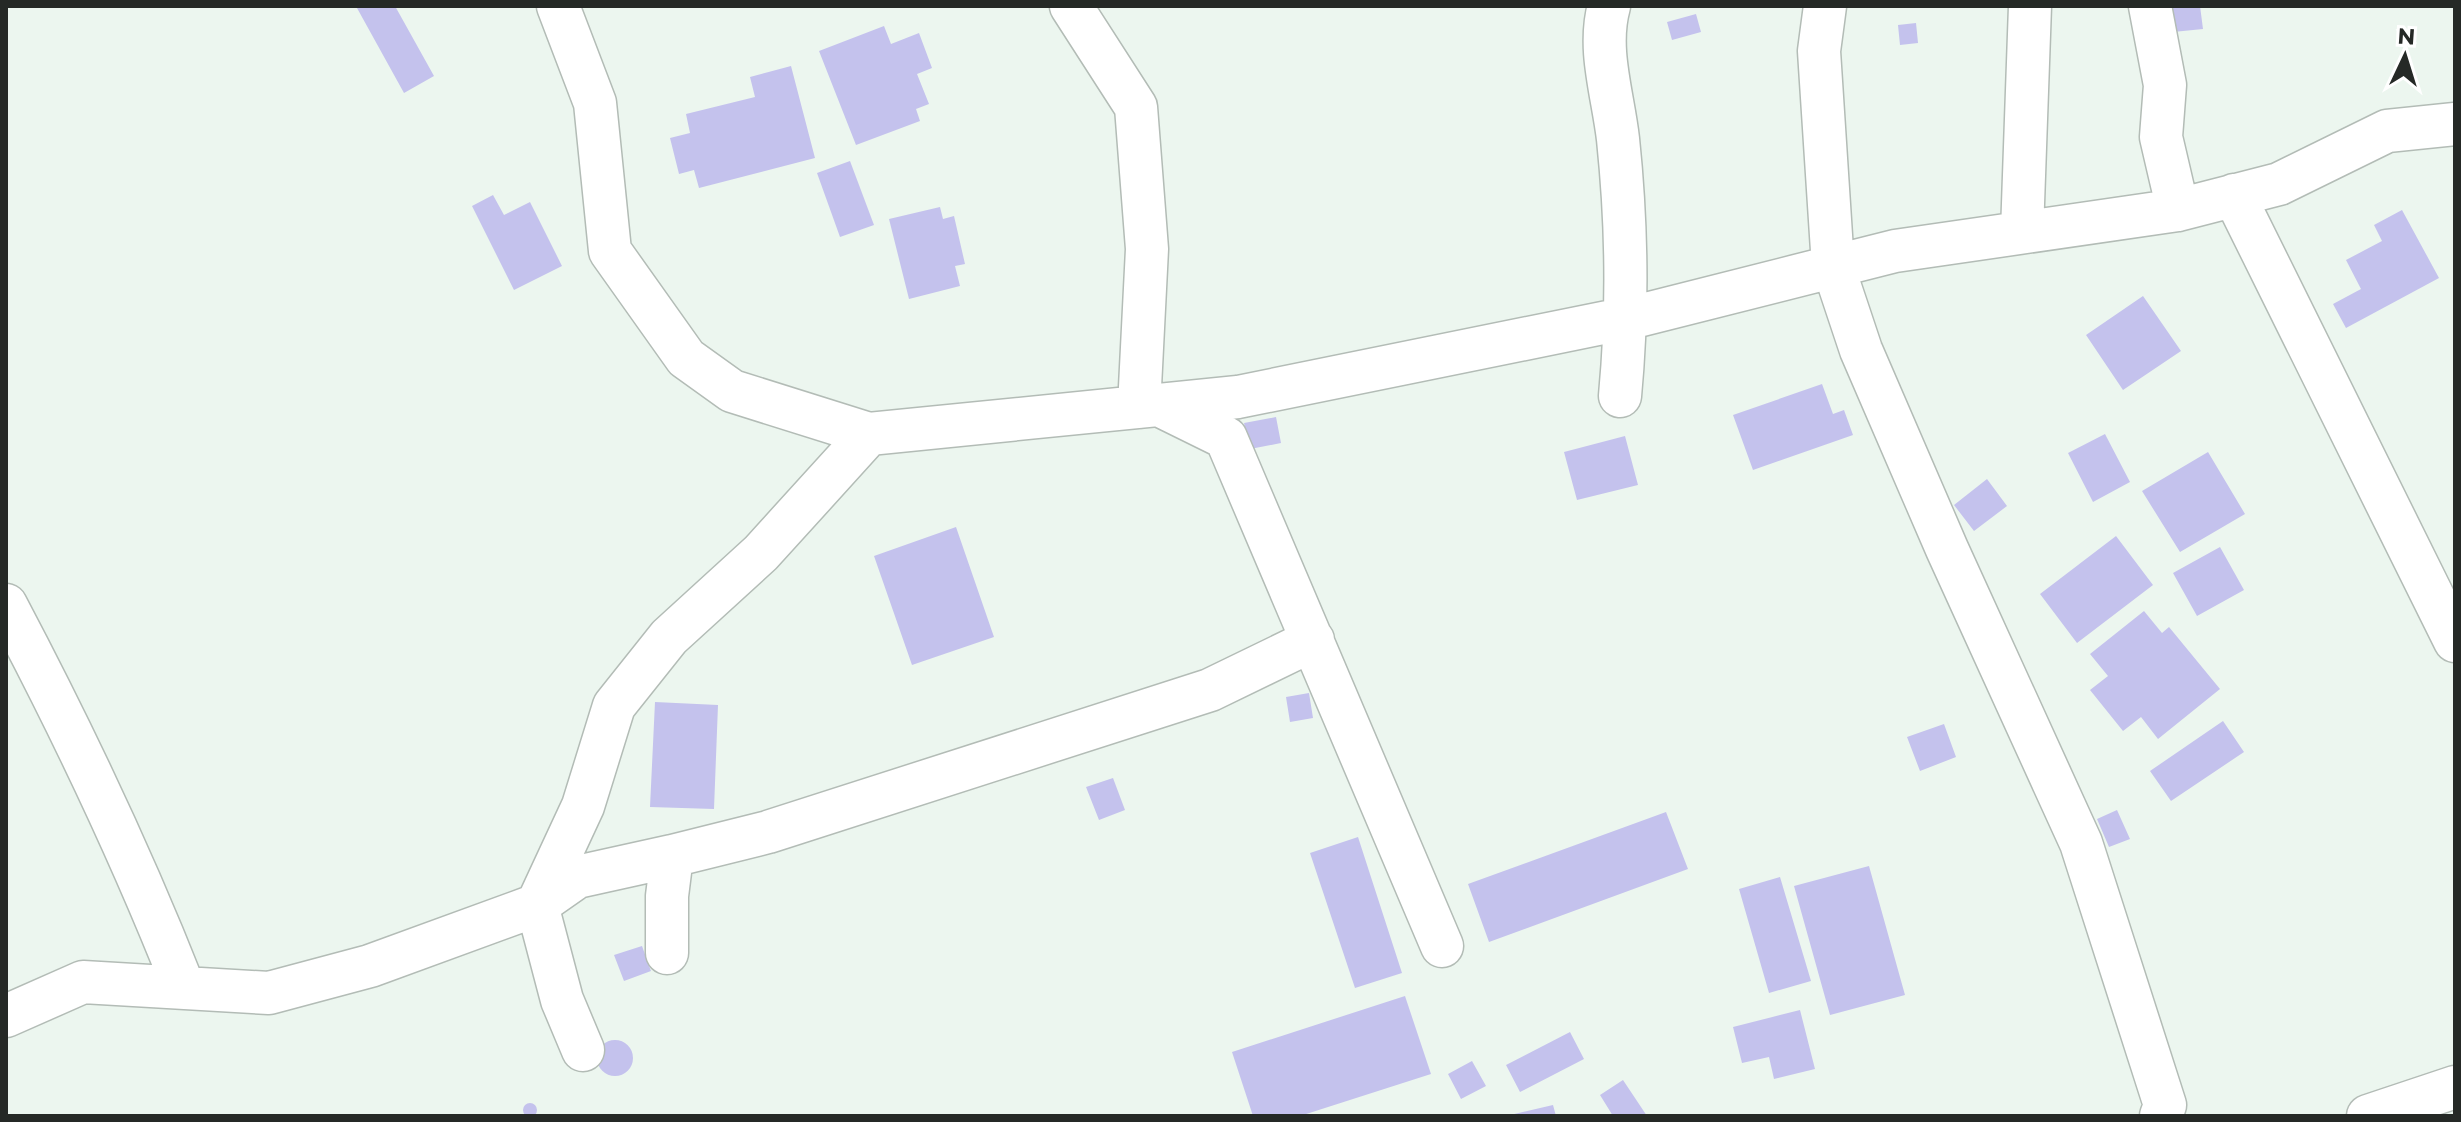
<svg xmlns="http://www.w3.org/2000/svg" width="2461" height="1122" font-family="Montserrat,sans-serif">
  <style>
    .building { fill: #c4c2ed }
    .lines { fill: none; stroke-linecap: round; stroke-linejoin: round }
    .minor-casing { stroke: #b3bcb6; stroke-width: 45 }
    .minor { stroke: #fff; stroke-width: 42 }
  </style>
  <rect width="100%" height="100%" fill="#ecf6ef"/>
  <!-- building -->
  <path class="building" d="M362 6H395L434 76 404 93 357 8Z
    M2169 6H2200L2203 29 2173 32Z
    M1696 14 1701 32 1672 40 1667 22Z
    M1916 23 1918 43 1900 45 1898 25Z
    M884 26 891 44 919 33 932 68 917 74 929 104 916 109 920 121 856 145 819 51Z
    M791 66 815 158 699 188 694 170 679 174 670 138 690 133 686 114 755 97 750 77Z
    M850 161 874 225 840 237 817 173Z
    M493 195 504 215 530 202 562 266 514 290 472 206Z
    M940 207 943 219 954 216 965 264 955 266 960 286 909 299 889 219Z
    M2402 210 2439 278 2346 328 2333 304 2361 289 2346 260 2382 241 2374 225Z
    M2143 296 2181 351 2123 390 2086 335Z
    M1822 384 1833 414 1844 410 1853 435 1753 470 1733 415Z
    M1276 417 1281 443 1250 449 1244 423Z
    M2105 434 2130 482 2093 502 2068 453Z
    M1625 436 1638 485 1577 500 1564 452Z
    M2208 452 2245 514 2180 552 2142 491Z
    M1987 479 2007 506 1974 531 1954 505Z
    M956 527 994 637 912 665 874 556Z
    M2116 536 2153 585 2077 643 2040 594Z
    M2220 547 2244 590 2197 616 2173 573Z
    M2144 611 2162 633 2169 627 2220 689 2158 739 2141 717 2123 731 2090 690 2108 676 2090 654Z
    M1309 693 1313 718 1290 722 1286 697Z
    M655 702 718 705 714 809 650 807Z
    M2223 721 2244 752 2171 801 2150 771Z
    M1944 724 1956 757 1920 771 1907 737Z
    M1113 778 1125 810 1099 820 1086 787Z
    M2117 810 2130 839 2109 847 2097 819Z
    M1666 812 1688 869 1489 942 1468 884Z
    M1358 837 1402 973 1355 988 1310 853Z
    M1869 866 1905 995 1830 1015 1794 886Z
    M1780 877 1811 981 1769 993 1739 889Z
    M642 946 651 971 624 981 614 955Z
    M1405 996 1431 1074 1300 1116H1253L1232 1052Z
    M1800 1010 1815 1069 1774 1079 1769 1057 1742 1063 1733 1027Z
    M1570 1032 1584 1059 1520 1092 1506 1065Z
    M597 1058a18 18 0 1 1 36 0a18 18 0 1 1-36 0Z
    M1472 1061 1486 1086 1461 1099 1448 1074Z
    M1623 1080 1647 1116H1613L1600 1095Z
    M523 1110a7 7 0 1 1 14 0a7 7 0 1 1-14 0Z
    M1553 1105 1556 1116H1510V1115Z"/>
  <g class="lines">
    <defs>
      <path id="minor" d="M558 6 595 103 610 251 686 358 732 391 869 434 1238 397 1642 315 1895 251 2178 210 2279 184 2387 131 2455 124
        M1071 6 1136 107 1147 249 1139 407
        M1609 6C1597 49 1613 95 1618 139 1627 225 1628 311 1620 396
        M1825 6 1819 51 1833 266 1861 350 1947 549 2081 843 2165 1105 2161 1116
        M2150 6 2165 85 2161 137 2178 210
        M2234 195 2455 641
        M2022 232 2030 6
        M1159 405 1226 438 1442 946
        M6 605C72 730 132 856 184 988
        M667 953V896L672 856 768 832 1210 690 1313 640
        M6 1016 83 982 269 993 370 966 537 905 577 877 672 856
        M583 1050 562 1000 537 905 583 806 614 706 669 637 761 553 869 434
        M2368 1116 2455 1087"/>
    </defs>
    <!-- minor casing -->
    <use href="#minor" class="minor-casing"/>
    <!-- minor -->
    <use href="#minor" class="minor"/>
  </g>
  <!-- border -->
  <rect width="2461" height="1122" fill="none" stroke="#252926" stroke-width="16"/>
  <!-- north arrow -->
  <g transform="translate(2405 56) rotate(4)" stroke="#ffffff" stroke-width="6" paint-order="stroke">
  <path d="M0-6L14 30L0 20L-14 30Z" fill="#252926"/>
  <text y="-12" font-size="22" font-weight="bold" text-anchor="middle" fill="#252926">N</text>
  </g>
</svg>
